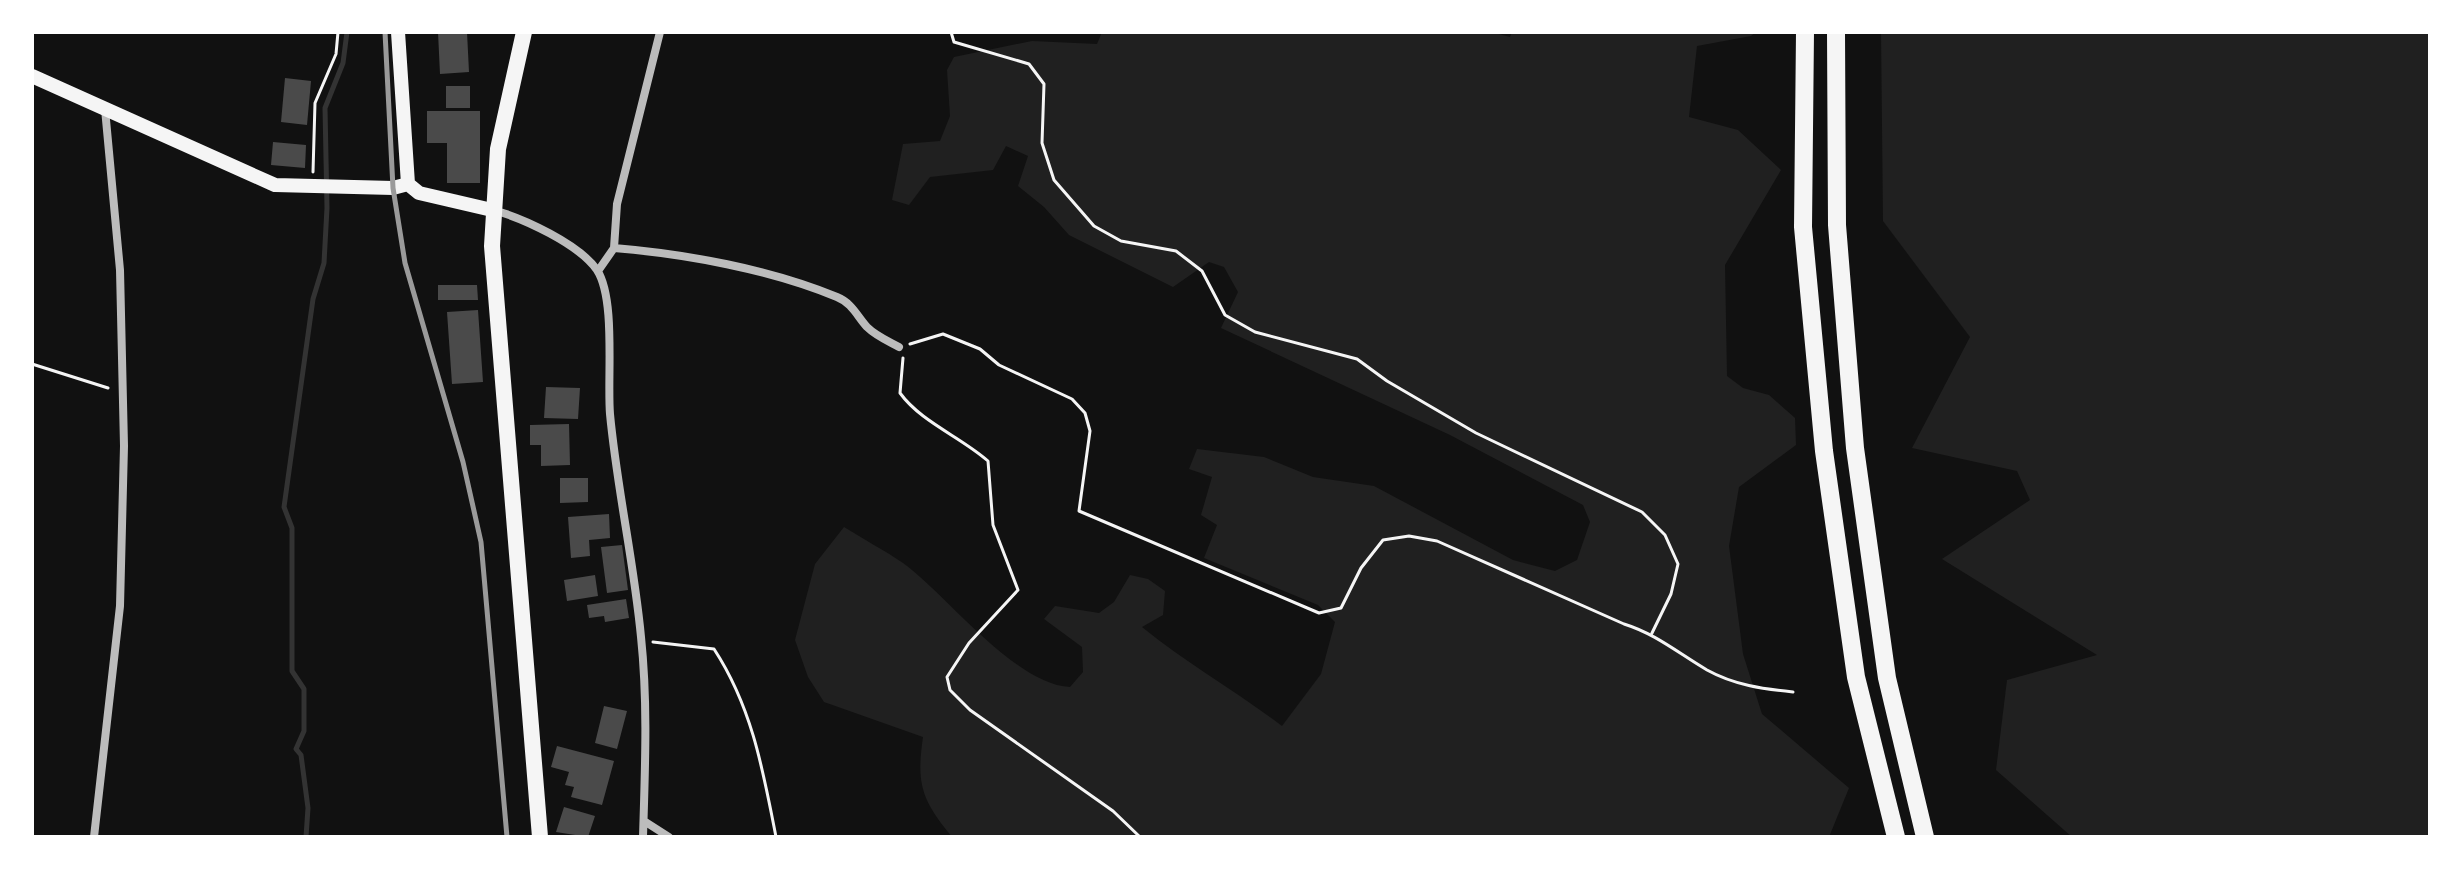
<svg xmlns="http://www.w3.org/2000/svg" width="2462" height="869" font-family="'Nunito Sans',sans-serif">
  <style>
    .green { fill: #202020 }
    .lines { fill: none; stroke-linecap: round; stroke-linejoin: round }
    .stream { stroke: #333; stroke-width: 5 }
    .building { fill: #4a4a4a }
    .path { stroke: #f5f5f5; stroke-width: 3 }
    .minor { stroke: #bcbcbc; stroke-width: 8 }
    .secondary { stroke: #f5f5f5; stroke-width: 14 }
    .primary { stroke: #f5f5f5; stroke-width: 16 }
    .motorway { stroke: #f5f5f5; stroke-width: 18 }
    .rail { stroke: #9a9a9a; stroke-width: 5 }
  </style>
  <rect width="100%" height="100%" fill="#111"/>
  <!-- green -->
  <path class="green" d="M1102 32H1491L1510 37 1512 32H1756L1751 36 1697 46 1689 117 1738 130 1781 170 1725 265 1727 376 1743 388 1769 395 1795 418 1796 445 1739 487 1729 546 1743 654 1762 714 1849 788 1829 837H952C922 800 916 785 923 737L824 702 808 677 795 640 815 564 844 527C863 539 884 550 903 563 945 593 1015 685 1070 687L1083 672 1082 647 1044 619 1055 606 1099 613 1114 602 1130 575 1148 579 1165 591 1163 615 1142 627C1186 663 1236 691 1282 726L1321 674 1335 622 1318 605 1204 558 1217 525 1201 515 1212 477 1189 469 1197 449 1264 457 1313 477 1374 486 1513 560 1555 571 1577 560 1590 522 1583 505 1450 435 1221 328 1238 292 1224 267 1209 262 1173 287 1069 235 1044 207 1018 186 1028 156 1006 146 993 170 930 177 909 205 892 200 903 144 940 141 950 116 947 70 954 57 1032 41 1097 44Z
    M1881 32H2430V837H2072L1996 770 2007 680 2097 655 1942 559 2030 500 2017 471 1912 448 1970 337 1883 221Z"/>
  <g class="lines">
    <!-- stream -->
    <path class="stream" d="M306 837 308 808 301 755 296 749 304 731V689L292 671V528L284 507 313 299 324 263 327 208 325 108 343 63 347 32"/>
  </g>
  <!-- building -->
  <path class="building" d="M438 32H467L469 72 440 74Z
    M285 78 311 81 307 125 281 122Z
    M446 86H470V108H446Z
    M427 111H480V183H447V143H427Z
    M273 142 306 145 305 168 271 165Z
    M438 285H477L478 300H438Z
    M478 310 483 382 452 384 447 312Z
    M546 387 580 388 578 419 544 418Z
    M569 424 570 465 541 466V445H530V425Z
    M560 478H588V502L560 503Z
    M609 514 610 538 589 540 590 556 571 558 568 517Z
    M622 545 628 590 607 593 601 547Z
    M595 575 598 596 567 601 564 580Z
    M626 599 629 618 605 622 604 616 589 618 587 605Z
    M604 706 627 711 617 749 595 743Z
    M557 746 614 761 602 805 571 797 574 787 565 785 569 772 551 767Z
    M564 807 595 816 588 837 556 832Z"/>
  <g class="lines">
    <!-- path -->
    <path class="path" d="M951 32 954 42 1029 64 1044 84 1042 143 1054 180 1094 226 1121 241 1176 251 1202 271 1225 315 1255 332 1357 359 1387 381 1476 433 1642 512 1665 535 1678 564 1671 594 1652 633
      M313 172 315 103 336 54 338 32
      M910 344 943 334 980 349 999 365 1072 399 1085 413 1090 431 1079 511 1319 613 1341 608 1361 568 1383 540 1409 536 1437 541 1624 624C1656 634 1678 653 1707 670 1734 685 1763 689 1793 692
      M903 358 900 393C921 422 961 437 988 461L993 525 1018 590 969 643 947 677 950 690 970 710 1113 811 1140 837
      M32 364 108 388
      M653 642 714 649C752 707 763 770 776 837"/>
    <!-- minor -->
    <path class="minor" d="M493 210C523 218 579 244 597 270 616 299 607 378 610 414 617 489 634 562 641 637 648 703 645 770 643 837
      M614 248C686 254 769 269 837 297 852 303 857 316 867 327 876 336 888 341 899 347
      M598 271 614 248 617 204 660 32
      M644 821 669 837
      M94 837 120 606 124 446 120 270 105 109"/>
    <!-- secondary -->
    <path class="secondary" d="M398 32 408 184 419 193 492 210
      M32 76 275 185 393 188 408 184"/>
    <!-- primary -->
    <path class="primary" d="M524 32 498 149 492 246 540 837"/>
    <!-- motorway -->
    <path class="motorway" d="M1805 32 1803 227 1824 451 1856 677 1896 837
      M1836 32 1837 225 1855 448 1887 678 1925 837"/>
    <!-- rail -->
    <path class="rail" d="M385 32 393 188 405 263 463 462 481 542 507 837"/>
  </g>
  <!-- border -->
  <rect width="2462" height="869" fill="none" stroke="#ffffff" stroke-width="68"/>
</svg>
